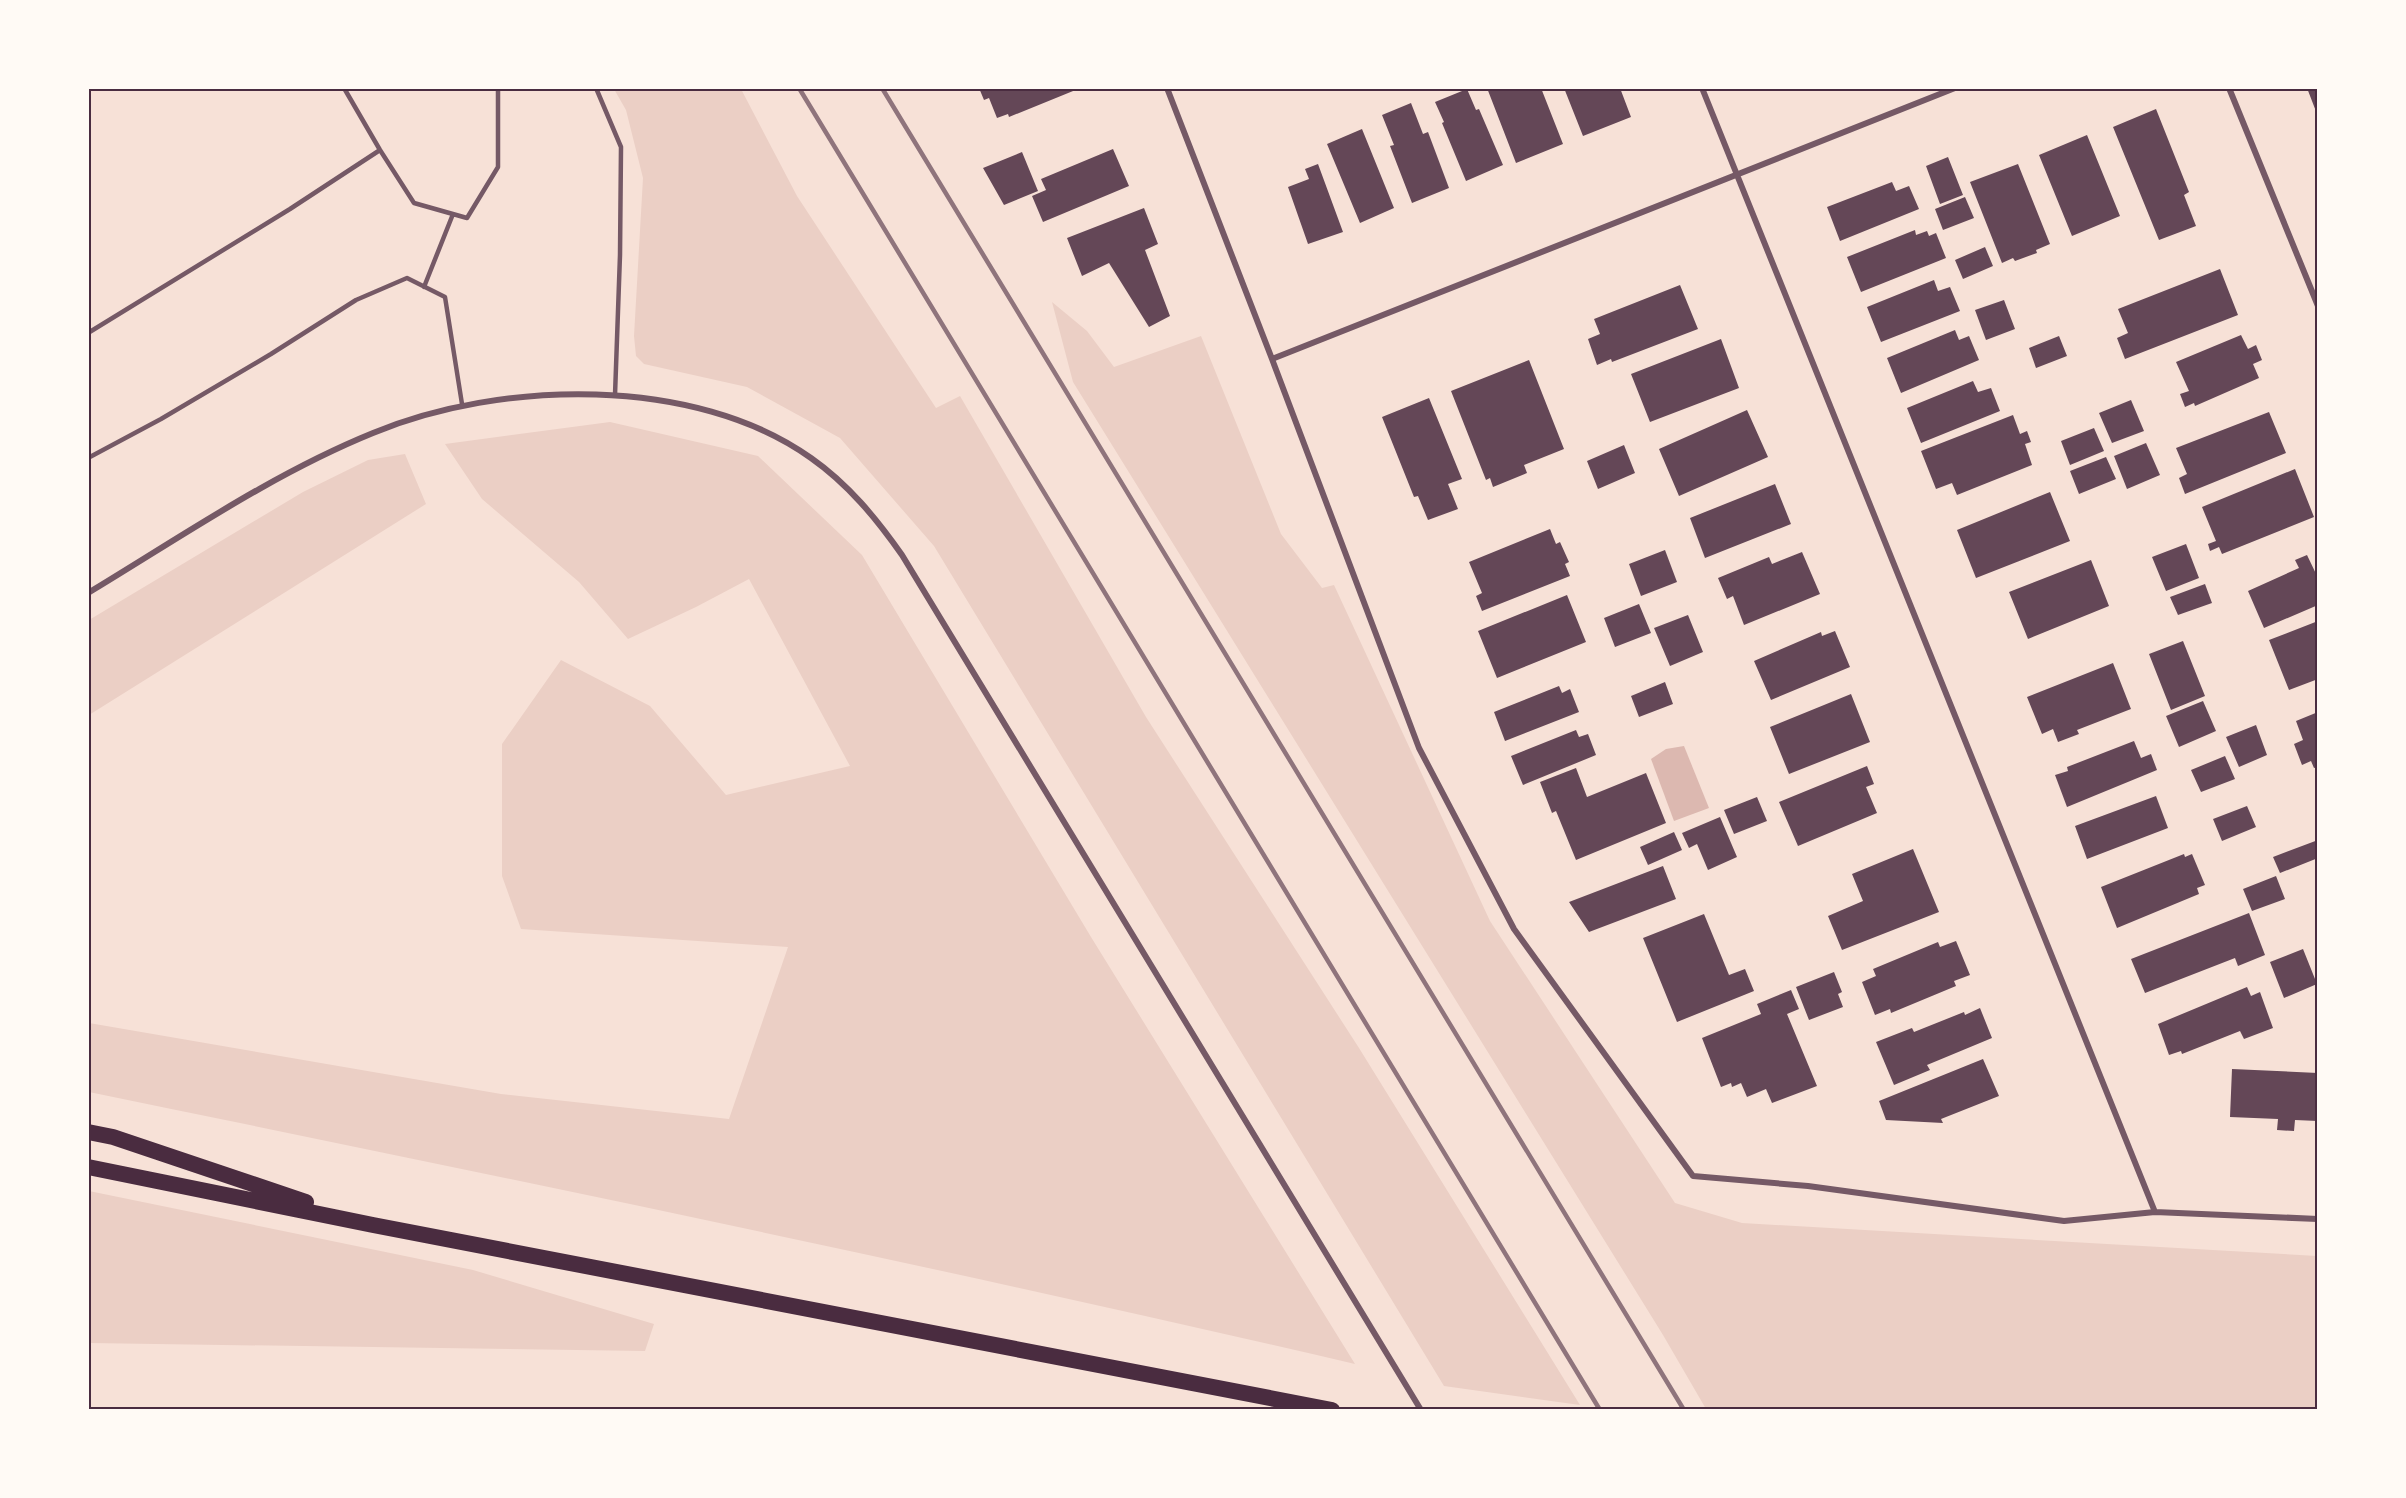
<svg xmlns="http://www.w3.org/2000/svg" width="2406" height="1498" font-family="Bitter,serif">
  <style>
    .green { fill: #ebcfc5 }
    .water { fill: #dcb8b0 }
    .building { fill: #644757 }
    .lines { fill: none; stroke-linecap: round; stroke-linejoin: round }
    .service { stroke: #755966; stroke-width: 4.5 }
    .minor { stroke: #755966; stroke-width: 6 }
    .trunk { stroke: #4a2c40; stroke-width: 16 }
    .rail { stroke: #8f747c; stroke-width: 4.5 }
    .neatline { fill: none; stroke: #4a2c40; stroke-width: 2 }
  </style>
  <rect width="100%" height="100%" fill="#f7e1d7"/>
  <!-- green -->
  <path class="green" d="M614 89H741L797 196 936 408 960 396 1146 717 1359 1048 1580 1405 1444 1386 934 546 840 438 747 387 644 364 636 356 634 336 643 178 626 110Z
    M1052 302 1087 331 1114 367 1201 336 1281 534 1322 588 1334 585 1490 921 1675 1203 1742 1223 2317 1256V1409H1706L1663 1335 1073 382Z
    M610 422 758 456 862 555 1091 937 1355 1364C935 1266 512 1179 89 1092V1023L501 1094 729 1119 788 947 521 929 502 876V744L561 660 650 706 726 795 850 766 749 579 696 607 628 639 579 582 482 499 445 444Z
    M405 454 426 504 89 715V620L303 492 368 460Z
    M89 1191 473 1270 654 1324 645 1351 89 1343Z"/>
  <!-- water -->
  <path class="water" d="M1684 746 1709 808 1674 821 1651 759 1666 749Z"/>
  <!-- building -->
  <path class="building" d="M979 88H1078V89L1009 117 1008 114 997 118 989 98 984 100Z
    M1487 88H1541L1563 144 1516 163Z
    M1564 88H1620L1631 117 1583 136Z
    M2307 88H2318V114H2317Z
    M1467 89 1476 110 1479 109 1503 165 1466 181 1442 123 1444 122 1435 102Z
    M1411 103 1423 134 1428 132 1449 188 1412 203 1390 146 1394 145 1382 115Z
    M2156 109 2189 192 2184 195 2196 226 2159 240 2113 127Z
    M1362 129 1394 208 1360 223 1327 144Z
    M2087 135 2120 216 2072 236 2039 155Z
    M1113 149 1129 186 1043 222 1032 196 1046 190 1041 179Z
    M1022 152 1038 191 1004 205 983 168Z
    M1948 157 1963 195 1940 204 1926 166Z
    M1318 164 1343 232 1308 244 1288 187 1309 179 1305 169Z
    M2018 164 2050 244 2036 250 2037 253 2015 261 2013 258 2002 263 1970 182Z
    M1892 182 1896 191 1909 186 1919 209 1840 241 1827 207Z
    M1965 197 1974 218 1943 230 1935 209Z
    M1144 208 1158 244 1145 250 1170 316 1149 327 1109 263 1082 276 1067 238Z
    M1915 230 1916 235 1927 231 1929 236 1936 233 1946 258 1861 292 1847 257Z
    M1985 247 1993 266 1963 279 1955 260Z
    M2220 269 2238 315 2125 359 2117 338 2128 333 2118 309Z
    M1934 280 1938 291 1950 287 1960 311 1881 342 1867 307Z
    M1680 285 1698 329 1612 362 1611 359 1597 365 1588 339 1600 334 1594 319Z
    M2004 300 2015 329 1986 340 1975 310Z
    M1955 330 1959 340 1969 336 1979 360 1901 393 1887 358Z
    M2241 335 2248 349 2256 345 2262 360 2253 364 2259 378 2195 406 2194 403 2185 407 2180 394 2189 391 2176 362Z
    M2059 336 2067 356 2036 368 2029 348Z
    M1721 339 1739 388 1650 422 1631 374Z
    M1529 360 1564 449 1524 465 1527 473 1493 487 1490 478 1486 480 1451 391Z
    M1973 381 1978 392 1991 388 2000 411 1921 443 1907 408Z
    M1429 398 1462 479 1448 484 1458 509 1428 520 1418 496 1414 497 1382 417Z
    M2131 400 2144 431 2112 443 2099 413Z
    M1747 410 1768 457 1679 496 1659 449Z
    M2269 412 2286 453 2185 494 2179 478 2187 474 2176 448Z
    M2013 415 2020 434 2027 431 2031 442 2025 444 2032 465 1957 495 1952 483 1936 489 1921 451Z
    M2094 428 2104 451 2070 465 2061 441Z
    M2146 443 2160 475 2127 489 2114 456Z
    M1624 445 1635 473 1598 489 1587 461Z
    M2106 457 2116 479 2079 494 2070 471Z
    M2295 469 2314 517 2222 554 2219 547 2210 551 2208 544 2216 541 2202 507Z
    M1775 484 1791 524 1705 558 1690 518Z
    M2050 492 2070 541 1976 578 1957 530Z
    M1550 529 1556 544 1560 542 1569 562 1565 564 1570 576 1482 611 1476 596 1482 593 1469 562Z
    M2186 544 2199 578 2166 591 2152 557Z
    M1665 550 1677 582 1641 596 1629 564Z
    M1802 552 1820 594 1744 625 1733 596 1727 599 1718 578 1769 557 1772 564Z
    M2307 555 2318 578V605L2264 628 2248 591 2299 568 2295 560Z
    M2091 560 2109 606 2028 639 2009 592Z
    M2205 584 2212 603 2178 615 2170 597Z
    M1567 595 1586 642 1497 678 1478 631Z
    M1639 604 1651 633 1615 647 1604 618Z
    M1688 615 1703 652 1670 666 1654 628Z
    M2318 621V679L2289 690 2269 640Z
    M1835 631 1850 667 1771 700 1754 661 1821 632 1822 636Z
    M2183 641 2205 696 2171 710 2149 654Z
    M2113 663 2131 709 2077 730 2079 734 2058 742 2053 729 2042 734 2027 697Z
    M1665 682 1673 704 1639 717 1631 696Z
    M1559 686 1562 693 1570 689 1579 712 1505 741 1494 712Z
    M1851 694 1870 742 1789 774 1770 727Z
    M2203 701 2216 731 2179 747 2166 716Z
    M2318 712V767L2314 768 2311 761 2302 765 2294 744 2303 740 2296 721Z
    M2256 725 2267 755 2239 767 2226 737Z
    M1576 730 1579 737 1588 734 1596 755 1523 785 1511 756Z
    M2134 741 2141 758 2151 754 2157 770 2067 807 2055 775 2068 771 2067 767Z
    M2225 756 2235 779 2201 792 2191 770Z
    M1867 766 1874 784 1866 787 1877 813 1798 846 1779 802Z
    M1576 768 1587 797 1646 773 1666 823 1576 860 1556 811 1552 813 1540 782Z
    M2156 796 2168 828 2087 859 2075 826Z
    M1757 797 1767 821 1734 834 1724 810Z
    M2247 806 2256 827 2222 841 2213 819Z
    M1720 817 1737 857 1708 870 1697 844 1689 848 1682 833Z
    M1674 832 1682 850 1648 865 1640 847Z
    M2318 840V858L2280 873 2273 857Z
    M1913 849 1939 912 1842 950 1828 916 1863 901 1852 874Z
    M2184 854 2185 857 2192 854 2205 885 2197 888 2199 894 2117 928 2101 887Z
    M1663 866 1676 899 1589 932 1569 902Z
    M2276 876 2285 899 2252 911 2243 889Z
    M2249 913 2265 955 2238 966 2235 958 2145 993 2131 959Z
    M1704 914 1729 975 1745 969 1754 991 1677 1022 1643 938Z
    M1956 941 1970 975 1954 981 1956 986 1891 1013 1890 1009 1875 1015 1862 982 1876 976 1873 969 1938 942 1940 947Z
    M2303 949 2317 984 2284 998 2270 962Z
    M1834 972 1842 992 1838 994 1843 1007 1809 1020 1796 987Z
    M2247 987 2251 996 2260 992 2273 1028 2244 1039 2240 1031 2182 1054 2181 1051 2169 1055 2158 1024Z
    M1791 990 1799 1009 1787 1014 1817 1086 1772 1103 1766 1089 1747 1097 1741 1083 1732 1087 1731 1083 1721 1087 1702 1038 1761 1014 1757 1004Z
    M1980 1008 1992 1038 1927 1065 1930 1070 1894 1085 1876 1042 1912 1028 1914 1032 1964 1012 1965 1015Z
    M1983 1059 1999 1096 1941 1119 1943 1123 1886 1120 1879 1101Z
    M2232 1069 2318 1073V1121L2295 1120 2294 1131 2277 1130 2278 1119 2230 1117Z"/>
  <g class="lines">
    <!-- service -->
    <path class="service" d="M344 88 380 150 414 203 467 218 498 167V88
      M596 88 621 147 620 255 615 395
      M424 287 453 214
      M88 333 290 209 380 150
      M88 458 161 419 271 354 356 300 407 278 445 297 462 404"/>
    <!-- minor -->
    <path class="minor" d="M1167 88 1272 359 1419 748 1514 929 1693 1176 1808 1186 2064 1221 2155 1212 2318 1219
      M1702 88 2155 1212
      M2229 88 2318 306
      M1272 359 1955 88
      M88 593C181 537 272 474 373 433 500 380 695 375 811 458 848 484 876 518 902 555L1421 1410"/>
    <!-- trunk -->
    <path class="trunk" d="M88 1132 113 1137 306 1202
      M88 1167 373 1225 1332 1410"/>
    <!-- rail -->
    <path class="rail" d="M799 88 1600 1410
      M882 88 1684 1410"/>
  </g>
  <!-- border -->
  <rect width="2406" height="1498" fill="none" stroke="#fffaf5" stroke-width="180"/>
  <rect x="90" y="90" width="2226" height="1318" class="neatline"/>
</svg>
